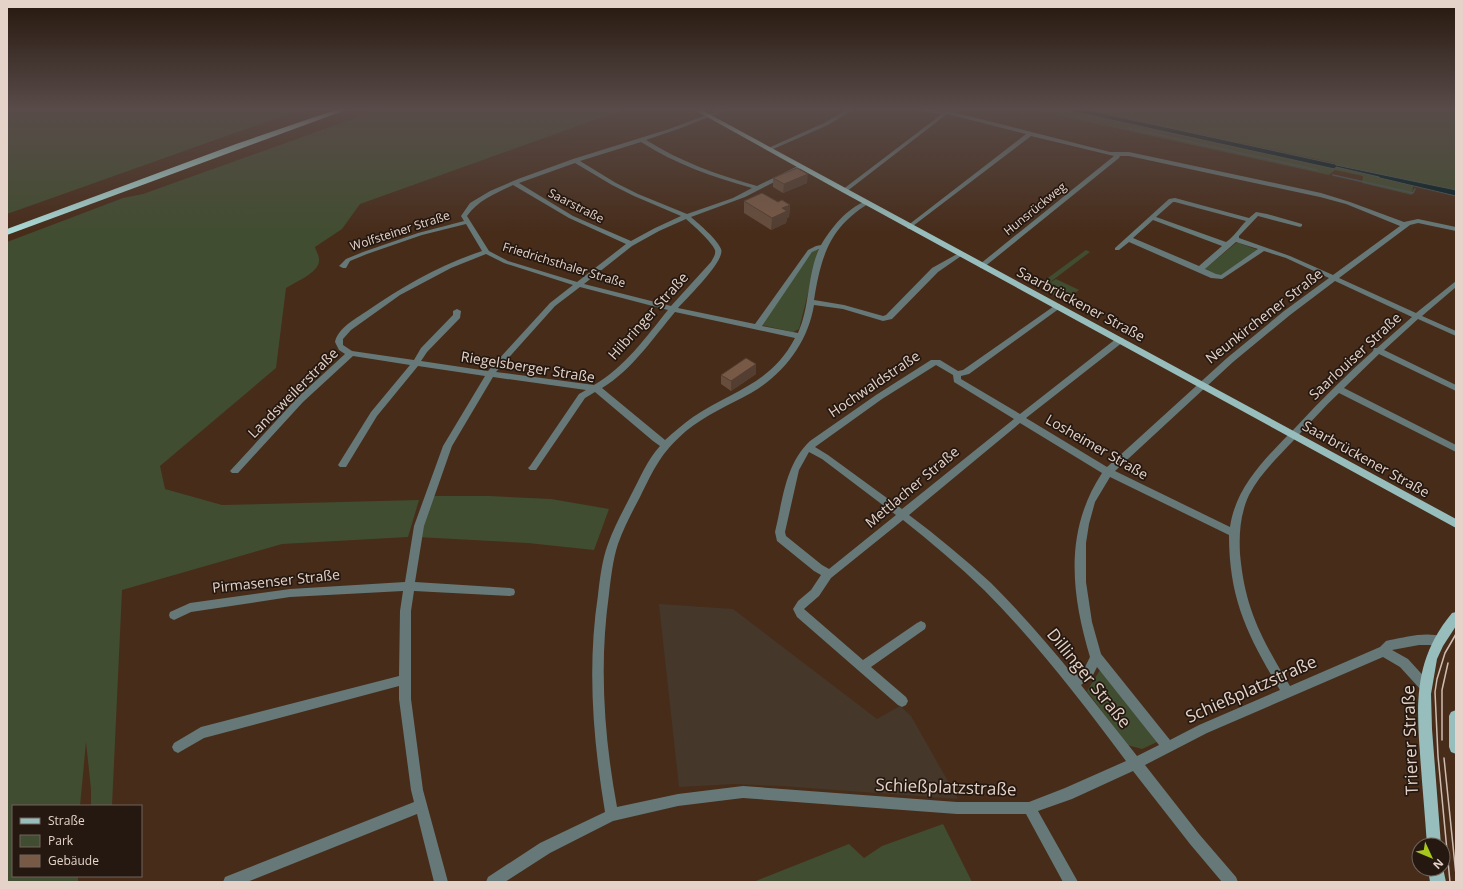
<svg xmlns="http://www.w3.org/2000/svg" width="1463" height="889" font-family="'Open Sans',sans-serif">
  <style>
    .industrial { fill: #45382a }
    .green { fill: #414d30 }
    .water { fill: #001e25; stroke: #455456 }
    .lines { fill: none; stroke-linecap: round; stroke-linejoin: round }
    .stream { stroke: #455456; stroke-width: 1.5 }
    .minor { fill: #667978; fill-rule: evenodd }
    .major { fill: #97bebc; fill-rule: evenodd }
    .highway { fill: #aadad7; fill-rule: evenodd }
    .tram { stroke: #cfbcb1; stroke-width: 1.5 }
    .wall { fill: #664d3c }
    .shaded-wall { fill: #533e31 }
    .building { fill: #775946; stroke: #533e31 }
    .labels { text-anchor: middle; stroke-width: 3.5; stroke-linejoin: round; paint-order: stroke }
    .far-street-label { font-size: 12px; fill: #e5d3c9; stroke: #241810 }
    .street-label { font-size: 14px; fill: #e5d3c9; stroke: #241810 }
    .near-street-label { font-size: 17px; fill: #e5d3c9; stroke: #241810 }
  </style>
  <rect width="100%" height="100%" fill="#472c1a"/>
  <!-- industrial -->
  <path class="industrial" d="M659 604 733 609 877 719 900 706 911 716 958 799 782 786 735 784 679 787Z"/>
  <!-- green -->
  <path class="green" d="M7 108H305L7 214Z
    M383 108H628L360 204 342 229 315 247C316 251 319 255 319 259 321 272 295 282 286 288L276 368 160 466 165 489 222 505 419 500 408 537 282 544 122 590 112 806H91V789L86 742 80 806H13V876H78V882H7V242L123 198 143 194Z
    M1025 108H1057L1330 168 1336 167 1379 177 1380 178 1413 186 1412 195 1362 183 1363 176 1335 170 1329 175Z
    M1078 108H1456V190L1336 165 1335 163Z
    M1236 243H1239L1258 250 1222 275H1216L1206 270V268Z
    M814 249H817L819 250 799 329 793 332 761 325Z
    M1086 250 1090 252 1049 283 1056 279 1079 290 1069 298C1063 295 1058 297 1052 294L1053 290 1041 283Z
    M431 496H489L551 499 609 509 594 550 528 543 417 537Z
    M1100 670 1157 742 1142 749 1127 745 1087 691Z
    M943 824 972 882H753L849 844 864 858 882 846Z"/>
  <!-- water -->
  <path class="water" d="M1057 108H1078L1335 164 1336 165 1456 190V196L1380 178 1379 177 1336 167 1335 169 1330 168Z"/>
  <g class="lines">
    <!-- stream -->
    <path class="stream" d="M1128 128 1317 170
      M1333 175 1413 193 1415 189"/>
    <!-- minor -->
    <path class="minor" d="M725 108H732L681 128 646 140C681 162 718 175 757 186L798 166 803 167 745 197 691 217C699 224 717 239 721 249 726 260 687 298 678 308L755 324 808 250 816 246 821 245C831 228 847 208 866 201L869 203 868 204C829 228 821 257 814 300L844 305 883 316 886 315 932 268 959 253 961 252 964 254 938 272 892 319 883 321 843 309 814 305C808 342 784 374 751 393 729 405 706 415 686 431 660 454 655 467 640 497 632 512 624 527 618 544 613 559 611 577 609 594 599 665 604 737 617 807L678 794 743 786 957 802H1029L1065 788 1126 761C1082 702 1036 642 984 590 958 565 931 542 903 520L831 578 819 596 804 609 863 660 917 623 921 621 925 623 926 626 925 629 871 667 906 697 908 701 906 705 902 707 898 705 797 617 793 609 798 601 811 590 821 575 814 571 777 541 775 532C783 499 785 465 810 441L876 395 931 360H940L958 371 963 370 1057 304H1060V308L969 374 961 376V379L1020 414 1117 338H1123L1124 340 1123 342 1026 418 1107 467 1227 358 1284 311 1329 278 1286 258 1264 251 1222 279 1211 278 1129 242 1119 250H1115V248L1169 199 1175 198 1249 218 1256 212 1267 214 1302 224V226L1300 227 1258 216 1239 236V238L1290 256 1333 275 1400 226 1346 204 1320 197 1129 156H1120L1119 158 983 268H980V264L1114 156 1031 136 909 229 907 228V226L1026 134 947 114 846 192H842V190L942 114 916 110 914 108 949 111 1110 152H1129L1321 193 1350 202 1404 222 1418 219 1456 227V231L1418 223 1410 225 1339 278 1416 313 1456 281V287L1422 316 1456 331V336L1418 319 1384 350 1456 385V391L1379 354 1344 388 1456 445V452L1339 393C1323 408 1308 425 1293 441 1277 458 1260 474 1249 495 1240 515 1239 533 1240 554 1245 610 1262 639 1290 686L1380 647 1386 641 1390 640C1406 637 1427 631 1443 637L1445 640 1443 643 1439 645H1419L1392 650 1408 659 1429 682 1431 686 1429 690 1425 691 1421 690 1400 667 1383 657 1207 733 1145 765 1199 834 1236 877 1238 882H1222L1190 844 1133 771 1072 799 1038 811 1078 882H1063L1026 814H957L743 798 678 806 613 821 550 853 505 882H486L488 877 540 843 605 812C593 740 587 667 598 595 600 578 602 560 608 544 614 527 623 511 631 495 640 478 647 460 660 446L653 441 595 392 585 398 536 470H530L528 468 530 466 579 394 586 390 493 377 452 446 424 526 415 582 510 588 514 589 515 592 514 595 510 596 414 591 411 611V699L423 790 448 882H434L417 814 247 882H223L225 877 414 802 411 790 399 699V686L204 738 178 753 174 751 172 747 174 743 201 727 399 676 400 611 403 591 290 597 191 612 174 620 170 618 169 615 170 612 190 603 290 589 405 582 414 526 443 446 485 376 418 366 377 416 346 467H340L338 465 371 412 410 365 353 356 303 402 238 473H232L230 471 297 398 345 354 339 350 335 342C338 328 355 319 367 311 403 286 440 265 482 251L466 224 422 235 367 254 350 261 346 268H343L339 266 346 259 363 252 418 233 464 221 461 216 470 203 490 191 518 179 573 159 669 129ZM641 142C675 164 713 177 752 188L733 198 687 214 638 194 616 183 580 161ZM575 163 612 185 634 196 681 216 655 228 631 241 573 216 519 183ZM513 185 569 218 626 244 577 282 508 261 489 251 467 216C478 200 496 193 513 185ZM1173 202H1175L1246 221C1239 228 1234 237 1226 242L1156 217ZM686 219C693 225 712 242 715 250 716 255 713 258 711 262L671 306 584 284 632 246 659 231ZM1153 220 1222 246 1199 266 1133 238ZM1236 242 1258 249 1221 275 1216 274 1205 269ZM819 249C807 276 810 307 798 333L762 326 812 252ZM486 254 504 263 573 285 550 303 488 371 421 361 427 352 460 318 461 311 457 309 453 311V315L421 348 414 360 352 351 343 345V339L351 330 400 295 451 268ZM1335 281 1412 317 1377 348H1374L1373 351C1346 375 1321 400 1296 427 1268 456 1236 485 1230 527L1115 471 1233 362 1290 315ZM580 287 668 310C646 337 625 367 594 385L496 372 555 306ZM675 312 795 338C771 384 733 390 693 417 683 424 674 432 665 440L602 388C632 370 653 338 675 312ZM936 365 953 375 954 382 1014 419 902 509 828 455 815 447 882 399ZM1020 423 1102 473C1064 531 1071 593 1090 657L1085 667 1074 676C1048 644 1021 613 991 583 965 559 937 536 909 515ZM809 452 822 459 896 515 829 569 822 565 786 536 785 532 799 470ZM1110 477 1229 535C1229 600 1248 636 1280 690L1199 725 1170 740 1101 654 1092 622 1086 582V543L1089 524 1095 502ZM1097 667 1159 745 1137 756 1081 685 1093 675Z
      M850 108H856L828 125 771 150 766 149 824 123Z"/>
    <!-- major -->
    <path class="major" d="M691 108H698L1456 519V528L842 192Z
      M1456 612V626L1443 646 1437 659 1431 694 1432 729 1441 845H1427C1425 815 1422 784 1420 754 1416 699 1415 658 1452 613Z
      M1456 710V754L1451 752 1449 747V716L1451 712Z
      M1443 868 1446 882H1430L1428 869H1443Z"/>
    <!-- highway -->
    <path class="highway" d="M341 108H351L7 235V229L236 144Z"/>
    <!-- tram -->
    <path class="tram" d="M1442 740V690L1448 663
      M1444 758 1456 875
      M1450 882 1438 756 1435 692 1437 679 1445 653 1456 634"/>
  </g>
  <!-- wall -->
  <path class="wall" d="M773 178 807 183 783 193 773 187Z
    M744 201 778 202 790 205 789 217 787 218 786 223 771 230 744 213Z
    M756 364V374L731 391 721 384V375Z"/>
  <!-- shaded-wall -->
  <path class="shaded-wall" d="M808 174 807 183 783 193 784 184Z
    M790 205 789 217 787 218 786 223 771 230 772 218 782 208Z
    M756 364V374L731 391V381Z"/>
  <!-- building -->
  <path class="building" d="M797 168 808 174 784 184 773 178Z
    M762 193 778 202 782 200 790 205 782 208 787 211 772 218 744 201Z
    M746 358 756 364 731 381 721 375Z"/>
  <!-- sky -->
  <linearGradient id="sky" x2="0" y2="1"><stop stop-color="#27180e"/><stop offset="0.47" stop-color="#584b49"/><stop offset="1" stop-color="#584b49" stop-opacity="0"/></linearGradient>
  <rect width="1463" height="232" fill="url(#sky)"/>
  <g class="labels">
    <!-- far-street labels -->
    <g class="far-street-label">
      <text transform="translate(576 206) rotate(27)" y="4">Saarstraße</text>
      <text transform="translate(1035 209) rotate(-39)" y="4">Hunsrückweg</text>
      <text transform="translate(400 231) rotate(-18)" y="4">Wolfsteiner Straße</text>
      <text transform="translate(564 265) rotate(17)" y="4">Friedrichsthaler Straße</text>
    </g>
    <!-- street labels -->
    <g class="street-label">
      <text transform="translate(1081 304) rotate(28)" y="5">Saarbrückener Straße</text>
      <text transform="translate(648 316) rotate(-48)" y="5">Hilbringer Straße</text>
      <text transform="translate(1264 316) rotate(-38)" y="5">Neunkirchener Straße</text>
      <text transform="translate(1355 356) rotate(-43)" y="5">Saarlouiser Straße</text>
      <text transform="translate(528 367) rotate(9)" y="5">Riegelsberger Straße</text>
      <text transform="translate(874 384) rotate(-34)" y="5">Hochwaldstraße</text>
      <text transform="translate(293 393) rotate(-45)" y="5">Landsweilerstraße</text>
      <text transform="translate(1097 447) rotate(30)" y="5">Losheimer Straße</text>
      <text transform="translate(1366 459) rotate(29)" y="5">Saarbrückener Straße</text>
      <text transform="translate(912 487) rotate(-40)" y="5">Mettlacher Straße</text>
      <text transform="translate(276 581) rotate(-6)" y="5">Pirmasenser Straße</text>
    </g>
    <!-- near-street labels -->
    <g class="near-street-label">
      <text transform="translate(1089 678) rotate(51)" y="6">Dillinger Straße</text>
      <text transform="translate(1251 689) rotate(-24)" y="6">Schießplatzstraße</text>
      <text transform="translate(1410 740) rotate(-92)" y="6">Trierer Straße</text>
      <text transform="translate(946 787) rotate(2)" y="6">Schießplatzstraße</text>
    </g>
  </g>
  <!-- border -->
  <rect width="1463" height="889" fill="none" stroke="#e5d3c9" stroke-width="16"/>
  <!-- legend -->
  <rect x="12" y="805" width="130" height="72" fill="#241810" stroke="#71635a"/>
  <rect x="20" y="818" width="20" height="6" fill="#97bebc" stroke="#71635a"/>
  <text x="48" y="825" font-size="12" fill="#e5d3c9">Straße</text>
  <rect x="20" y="835" width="20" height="12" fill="#414d30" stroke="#71635a"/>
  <text x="48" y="845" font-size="12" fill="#e5d3c9">Park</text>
  <rect x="20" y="855" width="20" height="12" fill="#775946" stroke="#71635a"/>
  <text x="48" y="865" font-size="12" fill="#e5d3c9">Gebäude</text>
  <!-- north arrow -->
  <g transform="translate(1431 857) rotate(134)"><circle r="19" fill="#241810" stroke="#71635a"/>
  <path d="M0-3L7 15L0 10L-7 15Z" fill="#a8c71d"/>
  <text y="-6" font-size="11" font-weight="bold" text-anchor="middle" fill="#e5d3c9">N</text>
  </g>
</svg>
